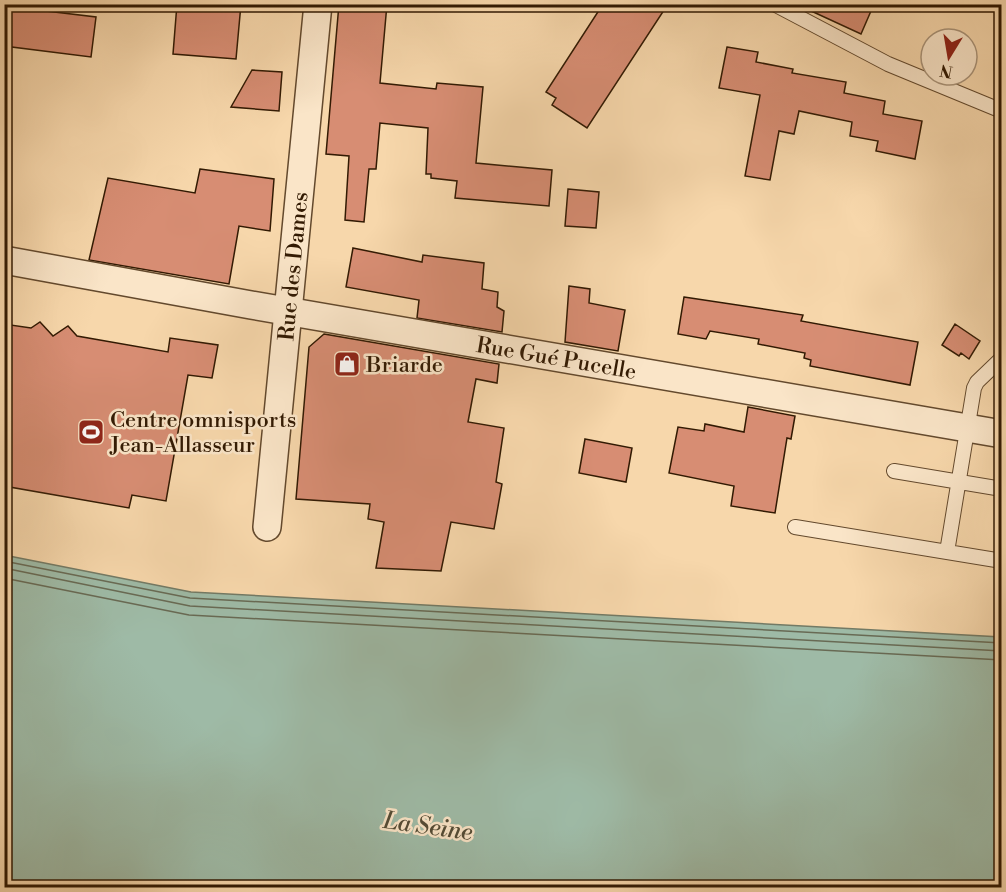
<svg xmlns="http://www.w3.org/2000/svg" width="1006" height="892" font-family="'Libre Bodoni',serif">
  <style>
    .water { fill: #9ebaa6; stroke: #737a65; stroke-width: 1.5 }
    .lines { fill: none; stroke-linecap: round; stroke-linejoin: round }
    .shore { stroke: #686a54; stroke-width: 1.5 }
    .building { fill: #d78d73; stroke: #321a03; stroke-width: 1.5 }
    .lane-casing { stroke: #63492d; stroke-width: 16 }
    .street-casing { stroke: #63492d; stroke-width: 30 }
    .lane { stroke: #fae5c8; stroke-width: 14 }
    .street { stroke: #fae5c8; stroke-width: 27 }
    .labels { text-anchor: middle; stroke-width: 5; stroke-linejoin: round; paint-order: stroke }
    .street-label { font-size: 22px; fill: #321a03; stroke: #fae5c8 }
    .poi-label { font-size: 22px; fill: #321a03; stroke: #fae5c8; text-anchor: start }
    .water-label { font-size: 24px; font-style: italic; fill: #524a34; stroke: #fae5c8 }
  </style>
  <rect width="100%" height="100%" fill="#f7d7ab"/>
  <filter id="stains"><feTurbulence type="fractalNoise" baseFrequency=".00333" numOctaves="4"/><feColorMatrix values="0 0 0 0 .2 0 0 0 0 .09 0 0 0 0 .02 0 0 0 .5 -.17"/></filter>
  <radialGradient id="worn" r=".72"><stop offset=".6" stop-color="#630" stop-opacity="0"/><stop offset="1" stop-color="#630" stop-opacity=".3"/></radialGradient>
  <!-- water -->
  <path class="water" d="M4 555 191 592 1001 637V887H5Z"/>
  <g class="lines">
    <!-- shore -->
    <path class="shore" d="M4 561 190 598 1002 643
      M4 568 190 606 1002 651
      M4 578 189 615 1002 660"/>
  </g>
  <!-- building -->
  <path class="building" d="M177 4H241L236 59 173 54Z
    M339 4H387L380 83 436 89 437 83 483 87 476 163 552 170 549 206 455 198 457 181 431 178V174H426L428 128 380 123 376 169H369L364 222 345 220 349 156 326 154Z
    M603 4H668L587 128 552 105 556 98 546 92Z
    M796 4H874L861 34Z
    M4 6 96 17 91 57 4 46Z
    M727 47 758 52 756 62 793 69 792 73 846 82 844 93 885 101 883 114 922 121 915 159 876 151 878 141 850 136 852 122 799 111 794 134 779 131 770 180 745 176 760 95 719 88Z
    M252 70 282 72 279 111 231 107Z
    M200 169 274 179 270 231 239 226 229 284 89 260 108 178 195 193Z
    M568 189 599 192 596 228 565 226Z
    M353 248 422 262 423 255 484 263 482 289 498 292 497 307 504 311 502 332 417 318 419 300 346 287Z
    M569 286 590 289 589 303 625 310 618 351 565 342Z
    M684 297 803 315 801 321 918 342 910 385 810 366 811 360 804 358 805 353 758 344 759 339 710 331 706 339 678 334Z
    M40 322 53 336 68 326 77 336 168 352 170 338 218 345 212 378 188 375 166 501 132 495 129 508 4 486V324L31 328Z
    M955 324 980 341 969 359 961 353 959 356 942 345Z
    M324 334 499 364 497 383 476 379 468 422 504 428 496 482 502 484 494 529 451 522 441 571 376 568 384 522 368 519 370 504 296 499 309 347Z
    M748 407 795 416 791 439 787 438 775 513 731 506 734 486 669 473 678 427 704 431 705 424 744 432Z
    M585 439 632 448 626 482 579 473Z"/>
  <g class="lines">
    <defs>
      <path id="lane" d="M774 4 888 64 1002 111
        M894 471 1002 489
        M795 527 1002 561
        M947 552 974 388 977 382 1002 358"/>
      <g id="street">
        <path id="s1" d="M4 260 251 305 1002 434"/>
        <path id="s2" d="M267 527 318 4"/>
      </g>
    </defs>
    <!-- lane casing -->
    <use href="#lane" class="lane-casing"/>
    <!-- street casing -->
    <use href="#street" class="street-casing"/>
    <!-- lane -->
    <use href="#lane" class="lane"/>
    <!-- street -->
    <use href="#street" class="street"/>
  </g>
  <!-- icons -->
  <defs>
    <symbol id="shop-square" viewBox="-11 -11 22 22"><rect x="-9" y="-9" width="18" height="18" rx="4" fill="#8f2418" stroke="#fae5c8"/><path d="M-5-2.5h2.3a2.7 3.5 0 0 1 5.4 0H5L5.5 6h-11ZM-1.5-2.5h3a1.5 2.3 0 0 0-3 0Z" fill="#fff"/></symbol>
    <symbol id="stadium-square" viewBox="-11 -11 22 22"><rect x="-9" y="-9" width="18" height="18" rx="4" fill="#8f2418" stroke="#fae5c8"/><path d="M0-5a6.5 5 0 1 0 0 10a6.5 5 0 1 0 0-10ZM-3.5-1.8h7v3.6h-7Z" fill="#fff"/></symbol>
  </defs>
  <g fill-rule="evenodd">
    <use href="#shop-square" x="332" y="349" width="30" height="30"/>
    <use href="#stadium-square" x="76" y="417" width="30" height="30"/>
  </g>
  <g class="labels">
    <!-- street labels -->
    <g class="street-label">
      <text dy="8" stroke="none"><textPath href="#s2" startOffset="262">Rue des Dames</textPath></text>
      <text dy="8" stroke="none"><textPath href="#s1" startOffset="561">Rue Gué Pucelle</textPath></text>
    </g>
    <!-- poi labels -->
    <g class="poi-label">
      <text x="366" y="372">Briarde</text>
      <text x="110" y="427">Centre omnisports<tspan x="110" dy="25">Jean-Allasseur</tspan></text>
    </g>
    <!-- water labels -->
    <g class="water-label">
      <text transform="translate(428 826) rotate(8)" y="8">La Seine</text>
    </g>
  </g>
  <!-- margin -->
  <rect width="1006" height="892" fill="none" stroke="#f7d7ab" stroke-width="24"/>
  <rect x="6" y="6" width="994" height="880" fill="none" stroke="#321a03" stroke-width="3"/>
  <rect x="12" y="12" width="982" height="868" fill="none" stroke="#321a03" stroke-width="1.5"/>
  <!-- north arrow -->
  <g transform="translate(949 57) rotate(191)"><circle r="28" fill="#fae5c8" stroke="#aa9479" stroke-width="1.5"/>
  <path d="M0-4.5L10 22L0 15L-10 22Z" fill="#8f2418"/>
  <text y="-9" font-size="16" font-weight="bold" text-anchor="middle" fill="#321a03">N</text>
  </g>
  <rect width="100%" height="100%" filter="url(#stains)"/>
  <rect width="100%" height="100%" fill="url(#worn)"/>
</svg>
